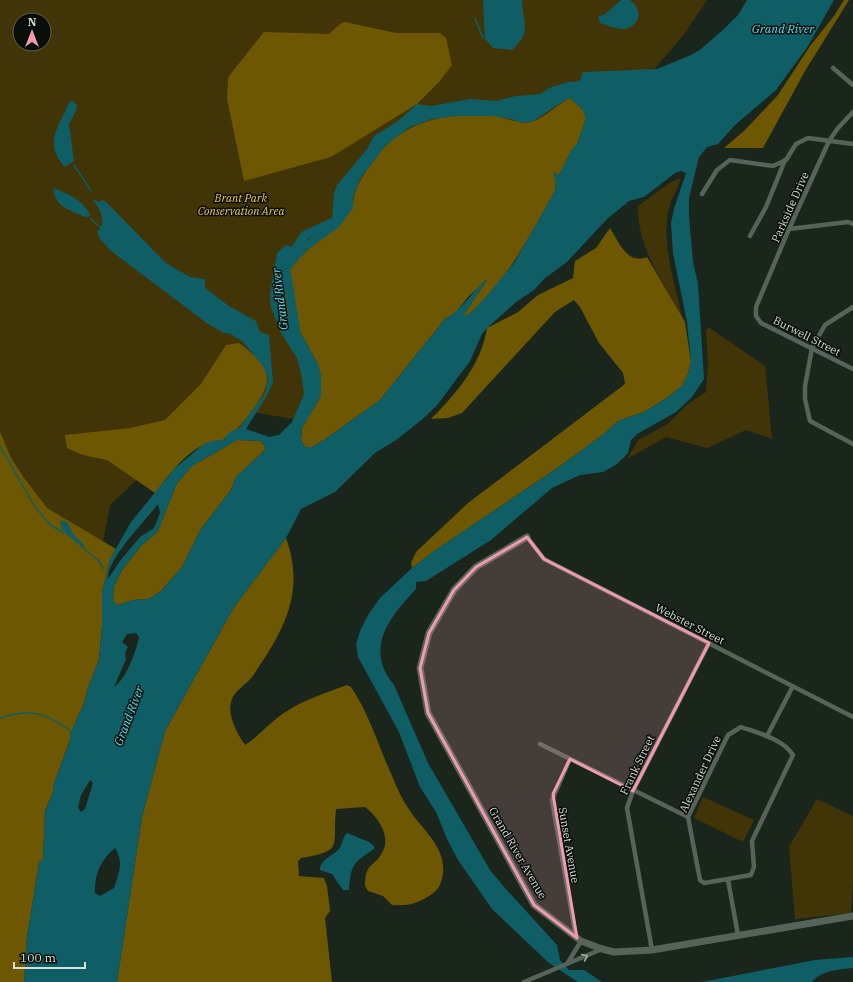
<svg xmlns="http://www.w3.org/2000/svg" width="853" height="982" font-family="'IBM Plex Serif',serif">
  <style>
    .green { fill: #413406; fill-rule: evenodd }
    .forest { fill: #6e5702 }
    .water { fill: #0f5e66; fill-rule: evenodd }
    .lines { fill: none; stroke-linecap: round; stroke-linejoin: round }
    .stream { stroke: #0f5e66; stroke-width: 1.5 }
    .river { stroke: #0f5e66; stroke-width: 9 }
    .street { stroke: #566358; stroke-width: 4.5 }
    .secondary { stroke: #566358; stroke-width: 7 }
    .oneway { stroke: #a3ada4 }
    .marked { fill: #f29aad; fill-opacity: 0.2; stroke: #f29aad; stroke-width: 3; stroke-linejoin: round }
    .labels { text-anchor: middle; stroke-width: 3; stroke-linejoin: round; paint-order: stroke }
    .park-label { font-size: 11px; font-style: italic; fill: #f6cd4e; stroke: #080d09 }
    .street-label { font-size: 11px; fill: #d7ded7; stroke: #080d09 }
    .water-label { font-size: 12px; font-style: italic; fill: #5ae2f1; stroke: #080d09 }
  </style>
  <rect width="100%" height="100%" fill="#1a261c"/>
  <!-- green -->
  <path class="green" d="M0 0H707L685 33 531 215 319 423 215 406 110 505 83 649 0 781ZM20 20H44V44H20Z
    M681 178C677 190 670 200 668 213 662 246 675 284 682 317 663 282 637 247 638 206L671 182Z
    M708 327 765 366 772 439 746 430 707 448 666 437 627 459 638 440 668 424 688 404 706 392 708 366 706 331Z
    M703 797 754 820 743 842 694 818Z
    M817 799 853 816V884L851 913 795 919 789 847Z"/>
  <!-- forest -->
  <path class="forest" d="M844 0H849L805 71 763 148H724L745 130 778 95 810 46 834 16Z
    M345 22 396 33H440L446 38 452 65 439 82 417 104 331 157 244 181 227 99 228 80 229 76 264 32 329 34 340 24Z
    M570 98 582 109 586 118 577 144 571 151 559 175 554 172 556 182 555 191C530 235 506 284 466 317L464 314 487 280 469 296 455 313 445 319 380 400 324 440 312 447H305L301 440 302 428 321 396V378L319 366 303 337 288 316 284 305V284L286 274 300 257 353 208C353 188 364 174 375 159 403 120 449 111 495 116 508 118 521 126 534 121 544 118 558 104 570 98Z
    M610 228C619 242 627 265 647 257L685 322 691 362 688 374 682 386 667 398 644 412 618 421 605 433 559 467 437 549 412 568 411 563 416 552 468 503 625 384 623 373 599 343 580 307 574 300 555 312 462 413 448 418 431 419C456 394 481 365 487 328L518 312 538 295 573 278 575 261 596 248Z
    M239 343C269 365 277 378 253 409 249 415 245 421 240 426 235 432 228 433 223 440 192 442 173 470 155 493L107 460 83 455 67 448 65 435 130 428 165 420 201 384 226 345Z
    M0 432 11 458 24 478 47 508 116 549 110 559 102 593V626L99 659 88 688 84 703 70 735V740L53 786V792L45 811 43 859 39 863 27 937 24 982H0Z
    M237 440 260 441 264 445 265 450 236 477 231 490 201 529 182 567 161 591 149 599 134 600 118 605 113 602 114 586 122 570 141 546 158 531 177 483 192 466Z
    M286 538C306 593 283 632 252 677 246 685 235 690 232 699 226 714 237 733 245 745 259 736 270 722 284 713 303 700 325 693 347 685L351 687C370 715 379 748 393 778 397 788 402 799 408 808 422 830 446 846 443 874 441 883 440 888 432 894 417 904 409 906 392 905L383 896 368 891 365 886C365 861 375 868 383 851 391 835 377 816 365 807L336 809C332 846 345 851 301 858L298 861 299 876 324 878 327 886 330 911 325 918 332 982H117L142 817 165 731 234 607Z"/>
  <!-- water -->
  <path class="water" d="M483 0H522C523 25 532 31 512 50L493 48 485 39Z
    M621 0H630L637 7 639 16C631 36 615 28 600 23L598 16 604 15Z
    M747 0H834L808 46 776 90 735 125 718 144 707 147 699 157 689 198V216L693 262 698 284 704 379 692 397 676 412 637 434 631 440 628 453 617 464 603 472 580 475 552 488 491 540 426 581 416 582V589C389 618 364 648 394 685L428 763 490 870 505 888 557 945 560 960 569 970H584L602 982H578L549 963 492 909 458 860 447 839 436 812 420 787 399 732 358 657 356 644 360 631 368 615 380 598 412 568 437 549 559 467 605 433 618 421 644 412 667 398 682 386 688 374 691 362 687 322 673 253 671 223 674 209 686 173 681 171 675 173 644 197 629 201 607 219 567 262 545 278 534 290 516 302 487 328 482 334 470 361 438 404 426 416 399 438 375 453 335 492 301 509 286 538 234 607 165 731 142 817 117 982H24L27 937 39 863 43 859 45 812 53 792V786L70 741V735L84 703 88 688 99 659 102 626V593L110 559 131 522 175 468 204 444 212 441 223 440 229 433 240 427 257 404 265 393 268 379 263 366 243 342 231 334 224 333 208 324 111 251 101 240 97 232C108 221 100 209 92 199L99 202 103 200 106 202 166 263 190 277 205 279V288L229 306 256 321 260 332 269 335 273 383 266 397 246 429 269 437 279 435 292 422 304 394 302 378 297 358 281 333 271 307 270 294 277 253 286 245 296 249 327 226 332 219 334 193 337 185 367 149 374 136 398 121 417 104 431 106 470 99 496 101 516 96 541 94 549 88 571 81 573 82 580 81 583 72 657 69 691 55 701 49 724 29 738 15ZM570 98 582 109 586 118 577 144 571 151 559 175 553 172 556 182 555 191 514 263 485 298 466 317 465 313 487 280H485C472 293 461 310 445 319L380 400 324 440 312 447H305L301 440 302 428 321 396V378L319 366 303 337 288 316 284 305V293L286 274 307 250 339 227 353 208V198L360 179 386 145 410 127 432 119 458 116H493L511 119 522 123 534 121 557 105ZM237 440 260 441 264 445 265 450 236 477 231 490 201 529 182 567 161 591 149 599 134 600 118 605 113 602 114 586 122 570 141 546 158 531 177 483 192 466ZM158 504 160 513 154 528 140 537 120 561 108 579C106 560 146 520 158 504ZM136 633 139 637C136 652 126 679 114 687L126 659 125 653 128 647 122 642 127 634ZM90 780 93 783 85 809 81 812 78 808 81 795ZM115 848C124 862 119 873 114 888L100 896 95 893C94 874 101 860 115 848Z
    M72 101 77 105 76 111 69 124 74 161 65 167C42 142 60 127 69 102Z
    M53 188C69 194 83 200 91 216L85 217C68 209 56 208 53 188Z
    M60 521H66C70 525 70 531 74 535 78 540 83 541 85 547L83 548C75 540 61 534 60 521Z
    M347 833 369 842 374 846V849C353 863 351 864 349 890H343L332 874 320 870C320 860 332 856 338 850 343 845 342 838 347 833Z
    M853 957V968C840 969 820 971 812 982H702L815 960Z"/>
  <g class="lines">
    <!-- stream -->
    <path class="stream" d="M475 18 483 38
      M74 165 91 191
      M91 219 101 228
      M0 446 35 507 50 525 64 533
      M83 548 100 562 103 569
      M0 718C34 707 45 714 73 732"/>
    <!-- river -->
    <path class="river" d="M297 338 285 265 305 235 338 220"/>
    <!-- street -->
    <path class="street" d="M833 68 853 85
      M853 112 838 128 829 141 789 229 756 307V316L761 323 853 369
      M702 194 717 170 730 160 773 166 786 160 796 144 808 138 853 144
      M789 229 848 222 853 224
      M750 236 766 207 785 160
      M853 307 825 325 812 348 805 386V399L810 421 853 444
      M527 537 544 559 853 717
      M741 727C758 733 783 739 793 755L752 841 754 867 751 875 704 883 700 880 688 817 728 735Z
      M767 736 793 686
      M540 744 688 817
      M570 759 552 800 576 937
      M728 880 738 935
      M652 950 627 808 633 791 709 643
      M567 964 581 941
      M524 982 602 949"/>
    <!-- secondary -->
    <path class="secondary" d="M527 537 476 567 454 590 429 633 420 668 428 713 534 905 581 941 602 949 614 952 652 950 853 916"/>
  </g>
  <!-- one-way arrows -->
  <defs><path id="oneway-chevron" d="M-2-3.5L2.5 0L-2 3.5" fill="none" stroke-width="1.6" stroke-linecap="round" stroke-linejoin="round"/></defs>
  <use class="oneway" href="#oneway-chevron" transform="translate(585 957) rotate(-23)"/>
  <!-- marked area -->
  <path class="marked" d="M527 537 544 559 709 643 633 791 570 759 553 794 577 938 534 905 428 713 420 668 429 633 454 590 476 567Z"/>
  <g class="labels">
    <!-- park labels -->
    <g class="park-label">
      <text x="241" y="202">Brant Park<tspan x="241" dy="13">Conservation Area</tspan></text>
    </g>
    <!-- street labels -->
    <g class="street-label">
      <text transform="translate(790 207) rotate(-66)" y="4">Parkside Drive</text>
      <text transform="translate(807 336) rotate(27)" y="4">Burwell Street</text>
      <text transform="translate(690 624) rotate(27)" y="4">Webster Street</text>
      <text transform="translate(637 765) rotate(-64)" y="4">Frank Street</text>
      <text transform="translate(700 774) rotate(-65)" y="4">Alexander Drive</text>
      <text transform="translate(569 845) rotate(80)" y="4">Sunset Avenue</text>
      <text transform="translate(518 853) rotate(60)" y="4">Grand River Avenue</text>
    </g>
    <!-- water labels -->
    <g class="water-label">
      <text x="783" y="33">Grand River</text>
      <text transform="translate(280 299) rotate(-97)" y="4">Grand River</text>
      <text transform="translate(129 716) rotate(-69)" y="4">Grand River</text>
    </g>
  </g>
  <!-- north arrow -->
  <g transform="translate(32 32)"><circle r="19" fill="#080d09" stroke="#5b615b"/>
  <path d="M0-3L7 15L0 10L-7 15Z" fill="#f29aad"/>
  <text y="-6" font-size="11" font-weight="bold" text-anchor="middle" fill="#d7ded7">N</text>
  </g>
  <!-- scale -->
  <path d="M14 962v6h71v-6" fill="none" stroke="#d7ded7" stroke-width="2"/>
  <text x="20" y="962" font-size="12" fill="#d7ded7" stroke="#080d09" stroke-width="3" paint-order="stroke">100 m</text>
</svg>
